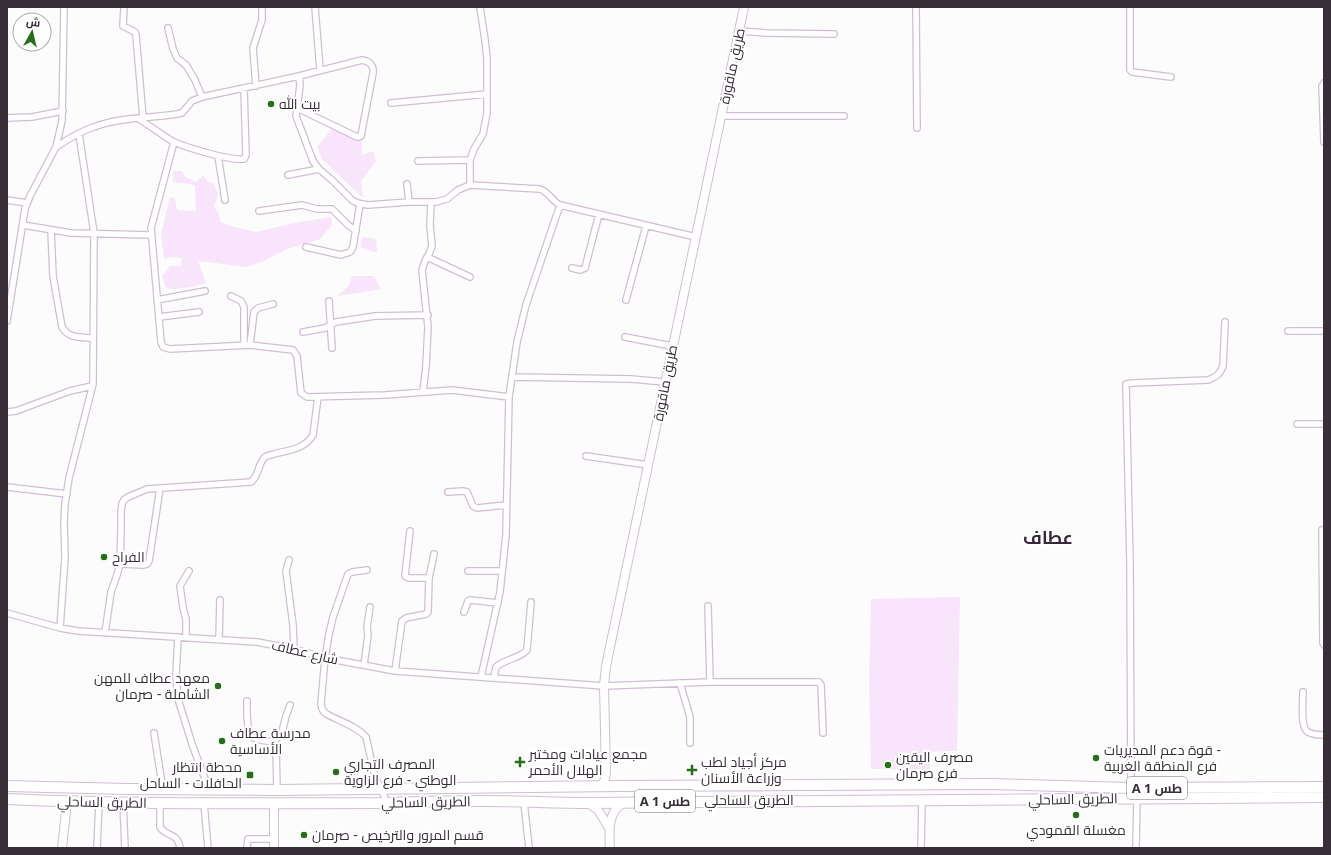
<svg xmlns="http://www.w3.org/2000/svg" width="1331" height="855" font-family="'Open Sans',Cairo,sans-serif">
  <style>
    .green { fill: #f8e4fb }
    .lines { fill: none; stroke-linecap: round; stroke-linejoin: round }
    .street-casing { stroke: #d2bdd6; stroke-width: 8 }
    .secondary-casing { stroke: #d2bdd6; stroke-width: 10 }
    .highway-casing { stroke: #d2bdd6; stroke-width: 12 }
    .street { stroke: #fff; stroke-width: 5.5 }
    .secondary { stroke: #fff; stroke-width: 8 }
    .highway { stroke: #fff; stroke-width: 10 }
    .poi-dot { fill: #237015; stroke: #fff; stroke-width: 1.5 }
    .labels { text-anchor: middle; stroke-width: 4; stroke-linejoin: round; paint-order: stroke }
    .shield { fill: #fff; stroke: #736d74; stroke-width: 1 }
    .shield-label { font-size: 13px; font-weight: bold; fill: #372e38 }
    .street-label { font-size: 14px; fill: #372e38; stroke: #fff }
    .poi-label { font-size: 14px; fill: #372e38; stroke: #fff; text-anchor: start }
    .district-label { font-size: 18px; font-weight: bold; fill: #38273b; stroke: #fff }
  </style>
  <rect width="100%" height="100%" fill="#fcfcfc"/>
  <!-- green -->
  <path class="green" d="M332 129 362 141V155L373 151 376 161 361 181 363 198 322 159 317 147Z
    M173 171H181L186 177 196 182 203 175 208 182 214 183 218 194 214 206 218 212 221 222 231 226 256 232 294 223 331 217 332 225 320 239 287 249 261 262 247 267 198 261 206 283C196 286 176 291 166 288L162 276 170 266H181L182 258 173 257 164 259 161 235 170 197 175 198 177 210 196 211 195 186 190 184 173 182Z
    M362 237 376 239 377 253 360 247Z
    M352 276H374L381 289 338 296 349 285Z
    M960 597 957 751 930 752V770L871 769 869 679 871 599Z"/>
  <g class="lines">
    <defs>
      <path id="street" d="M124 7 123 26 135 32 136 35 143 118
        M315 7 320 70
        M916 7 917 128
        M1130 7V70L1132 72 1171 77
        M168 28 173 49 177 58 186 65 195 80 202 97
        M739 31 766 33 834 34
        M299 76 300 85 296 116 313 161 319 169 333 181 352 200 357 203 368 205 409 202H436L447 199 458 190 470 185 540 189C549 192 552 201 560 205L696 237
        M1324 83 1322 86 1324 142
        M256 86 253 48 262 20V7
        M391 103 487 94
        M721 116H844
        M7 118 32 117 63 111
        M139 119C150 126 161 134 172 141 184 147 231 161 244 159L246 155 244 89
        M174 142 151 228 161 342 163 347 170 349 250 345 293 350 297 356 301 393 307 397 385 395 452 390 509 397
        M56 147C68 139 81 131 94 127 122 116 153 119 182 113L192 101 202 97 299 76 362 60C370 61 374 66 373 73L361 136 357 137 297 108
        M218 156 225 200
        M418 161 470 160
        M288 175 319 169
        M407 184 409 202
        M470 185V160L474 149 483 134 487 113V58L485 40 480 7
        M7 200 27 203
        M259 211 302 205 317 209H332L348 225 356 231
        M23 225 71 233 151 235
        M51 230 53 276 62 327C69 339 80 337 93 338
        M306 247 341 255 350 252 353 247 360 204
        M427 257 470 277
        M572 268 580 270 585 268 599 214
        M231 296 241 301 244 307V345
        M157 300 205 291
        M626 300 646 226
        M329 301 332 348
        M159 317 199 312
        M7 321 25 209 30 196 56 147 62 121 64 7
        M1288 331H1324
        M303 332 325 328 336 322 375 316 428 315
        M625 337 672 346
        M250 345 254 312 258 308 273 304
        M512 377 631 379 665 382
        M423 392 426 366 428 327 422 270 425 261 429 254 432 246 430 225 431 202
        M7 412 16 411 70 391 92 386
        M1297 424H1324
        M586 456 648 465
        M7 487 67 494
        M448 492 463 491 467 492 473 506 477 508 506 505
        M1322 530 1323 643 1324 645
        M410 531 405 576 408 578H429
        M289 560 286 571 293 625 294 649
        M120 564 143 565 147 564 149 561 160 488
        M367 570 352 572 348 574 333 617 329 634 325 658 321 704 322 709 325 713C338 721 355 725 366 737L375 777 381 789 387 803
        M468 571H502
        M708 606 710 682
        M464 612 468 601 470 600 498 603
        M7 613 60 628 78 631 257 642 294 649 325 658 395 671 604 686 710 682H819L821 685 823 733
        M60 628 65 557 64 522 65 504 69 478 93 384 94 233 79 134
        M105 633 111 592 117 575 120 564 121 529V513L122 504 124 500 128 497 147 489 251 482C259 476 258 463 265 457 268 455 271 455 274 454 289 450 305 449 313 435L318 397
        M178 637 176 675 178 699 192 744 209 790
        M186 637V619L183 608 180 586 189 571
        M219 639 220 600
        M364 665 368 635 367 627 370 607
        M395 671 402 621 406 618 426 614 428 612 429 578 434 554
        M481 677 500 592 506 535 509 397 517 342 526 305 560 205
        M494 677 496 667C507 658 519 659 527 650L531 602
        M680 683 690 717V743
        M1303 692C1303 701 1300 728 1308 732 1313 735 1319 735 1324 735
        M247 701C247 709 246 735 254 738 260 741 268 741 274 742L276 747 277 790
        M154 733 163 790
        M274 742 282 732 286 716 290 705
        M1131 788 1130 562 1126 384 1133 383 1208 380C1216 377 1220 374 1223 366L1225 322
        M123 802 125 848
        M524 802 529 848
        M160 803V827C167 838 177 831 180 848
        M204 803 208 848
        M97 848 99 802
        M247 848 248 839H274
        M921 848 922 800
        M1136 848 1137 798"/>
      <path id="secondary" d="M600 786 604 782 606 773 604 686 606 666 744 7
        M588 803 598 810 609 828
        M62 848 67 802
        M274 848V803
        M610 848C609 833 607 810 625 802"/>
      <path id="highway" d="M7 786 127 789 277 790 621 786 990 784 1131 788 1324 787
        M7 799C132 805 259 803 384 803 417 802 450 801 483 801 519 801 554 803 589 803 834 799 1079 798 1324 797"/>
    </defs>
    <!-- street casing -->
    <use href="#street" class="street-casing"/>
    <!-- secondary casing -->
    <use href="#secondary" class="secondary-casing"/>
    <!-- highway casing -->
    <use href="#highway" class="highway-casing"/>
    <!-- street -->
    <use href="#street" class="street"/>
    <!-- secondary -->
    <use href="#secondary" class="secondary"/>
    <!-- highway -->
    <use href="#highway" class="highway"/>
  </g>
  <!-- markers -->
  <g class="poi-dot">
    <circle cx="271" cy="104" r="4"/>
    <circle cx="104" cy="557" r="4"/>
    <circle cx="218" cy="686" r="4"/>
    <circle cx="222" cy="741" r="4"/>
    <circle cx="1096" cy="758" r="4"/>
    <path d="M518 756h4v4h4v4h-4v4h-4v-4h-4v-4h4z"/>
    <circle cx="888" cy="765" r="4"/>
    <path d="M690 764h4v4h4v4h-4v4h-4v-4h-4v-4h4z"/>
    <circle cx="336" cy="772" r="4"/>
    <rect x="246" y="771" width="8" height="8" rx="2"/>
    <circle cx="1076" cy="815" r="4"/>
    <circle cx="304" cy="835" r="4"/>
  </g>
  <g class="labels">
    <!-- shield labels -->
    <g class="shield">
      <rect x="1127" y="777" width="60" height="22" rx="3"/>
      <rect x="635" y="790" width="60" height="22" rx="3"/>
    </g>
    <g class="shield-label">
      <text x="1157" y="793">A 1 طس</text>
      <text x="665" y="806">A 1 طس</text>
    </g>
    <!-- street labels -->
    <g class="street-label">
      <text transform="translate(732 66) rotate(-78)" y="5">طريق ماقورة</text>
      <text transform="translate(665 383) rotate(-79)" y="5">طريق ماقورة</text>
      <text transform="translate(305 652) rotate(13)" y="5">شارع عطاف</text>
      <text transform="translate(1073 799) rotate(-1)" y="5">الطريق الساحلي</text>
      <text x="749" y="805">الطريق الساحلي</text>
      <text transform="translate(102 802) rotate(1)" y="5">الطريق الساحلي</text>
      <text transform="translate(426 802) rotate(-1)" y="5">الطريق الساحلي</text>
    </g>
    <!-- poi labels -->
    <g class="poi-label">
      <text x="279" y="109">بيت الله</text>
      <text x="112" y="562">الفراح</text>
      <text x="210" y="683" text-anchor="end">معهد عطاف للمهن<tspan x="210" dy="16">الشاملة - صرمان</tspan></text>
      <text x="230" y="738">مدرسة عطاف<tspan x="230" dy="16">الأساسية</tspan></text>
      <text x="1104" y="755">قوة دعم المديريات -<tspan x="1104" dy="16">فرع المنطقة الغربية</tspan></text>
      <text x="529" y="759">مجمع عيادات ومختبر<tspan x="529" dy="16">الهلال الأحمر</tspan></text>
      <text x="896" y="762">مصرف اليقين<tspan x="896" dy="16">فرع صرمان</tspan></text>
      <text x="701" y="767">مركز أجياد لطب<tspan x="701" dy="16">وزراعة الأسنان</tspan></text>
      <text x="344" y="769">المصرف التجاري<tspan x="344" dy="16">الوطني - فرع الزاوية</tspan></text>
      <text x="242" y="772" text-anchor="end">محطة انتظار<tspan x="242" dy="16">الحافلات - الساحل</tspan></text>
      <text x="1076" y="835" text-anchor="middle">مغسلة القمودي</text>
      <text x="312" y="840">قسم المرور والترخيص - صرمان</text>
    </g>
    <!-- district labels -->
    <g class="district-label">
      <text x="1048" y="544">عطاف</text>
    </g>
  </g>
  <!-- border -->
  <rect width="1331" height="855" fill="none" stroke="#372e38" stroke-width="16"/>
  <!-- north arrow -->
  <g transform="translate(32 32) rotate(8)"><circle r="19" fill="#ffffff" stroke="#afabaf"/>
  <path d="M0-3L7 15L0 10L-7 15Z" fill="#237015"/>
  <text y="-6" font-size="11" font-weight="bold" text-anchor="middle" fill="#372e38">ش</text>
  </g>
</svg>
